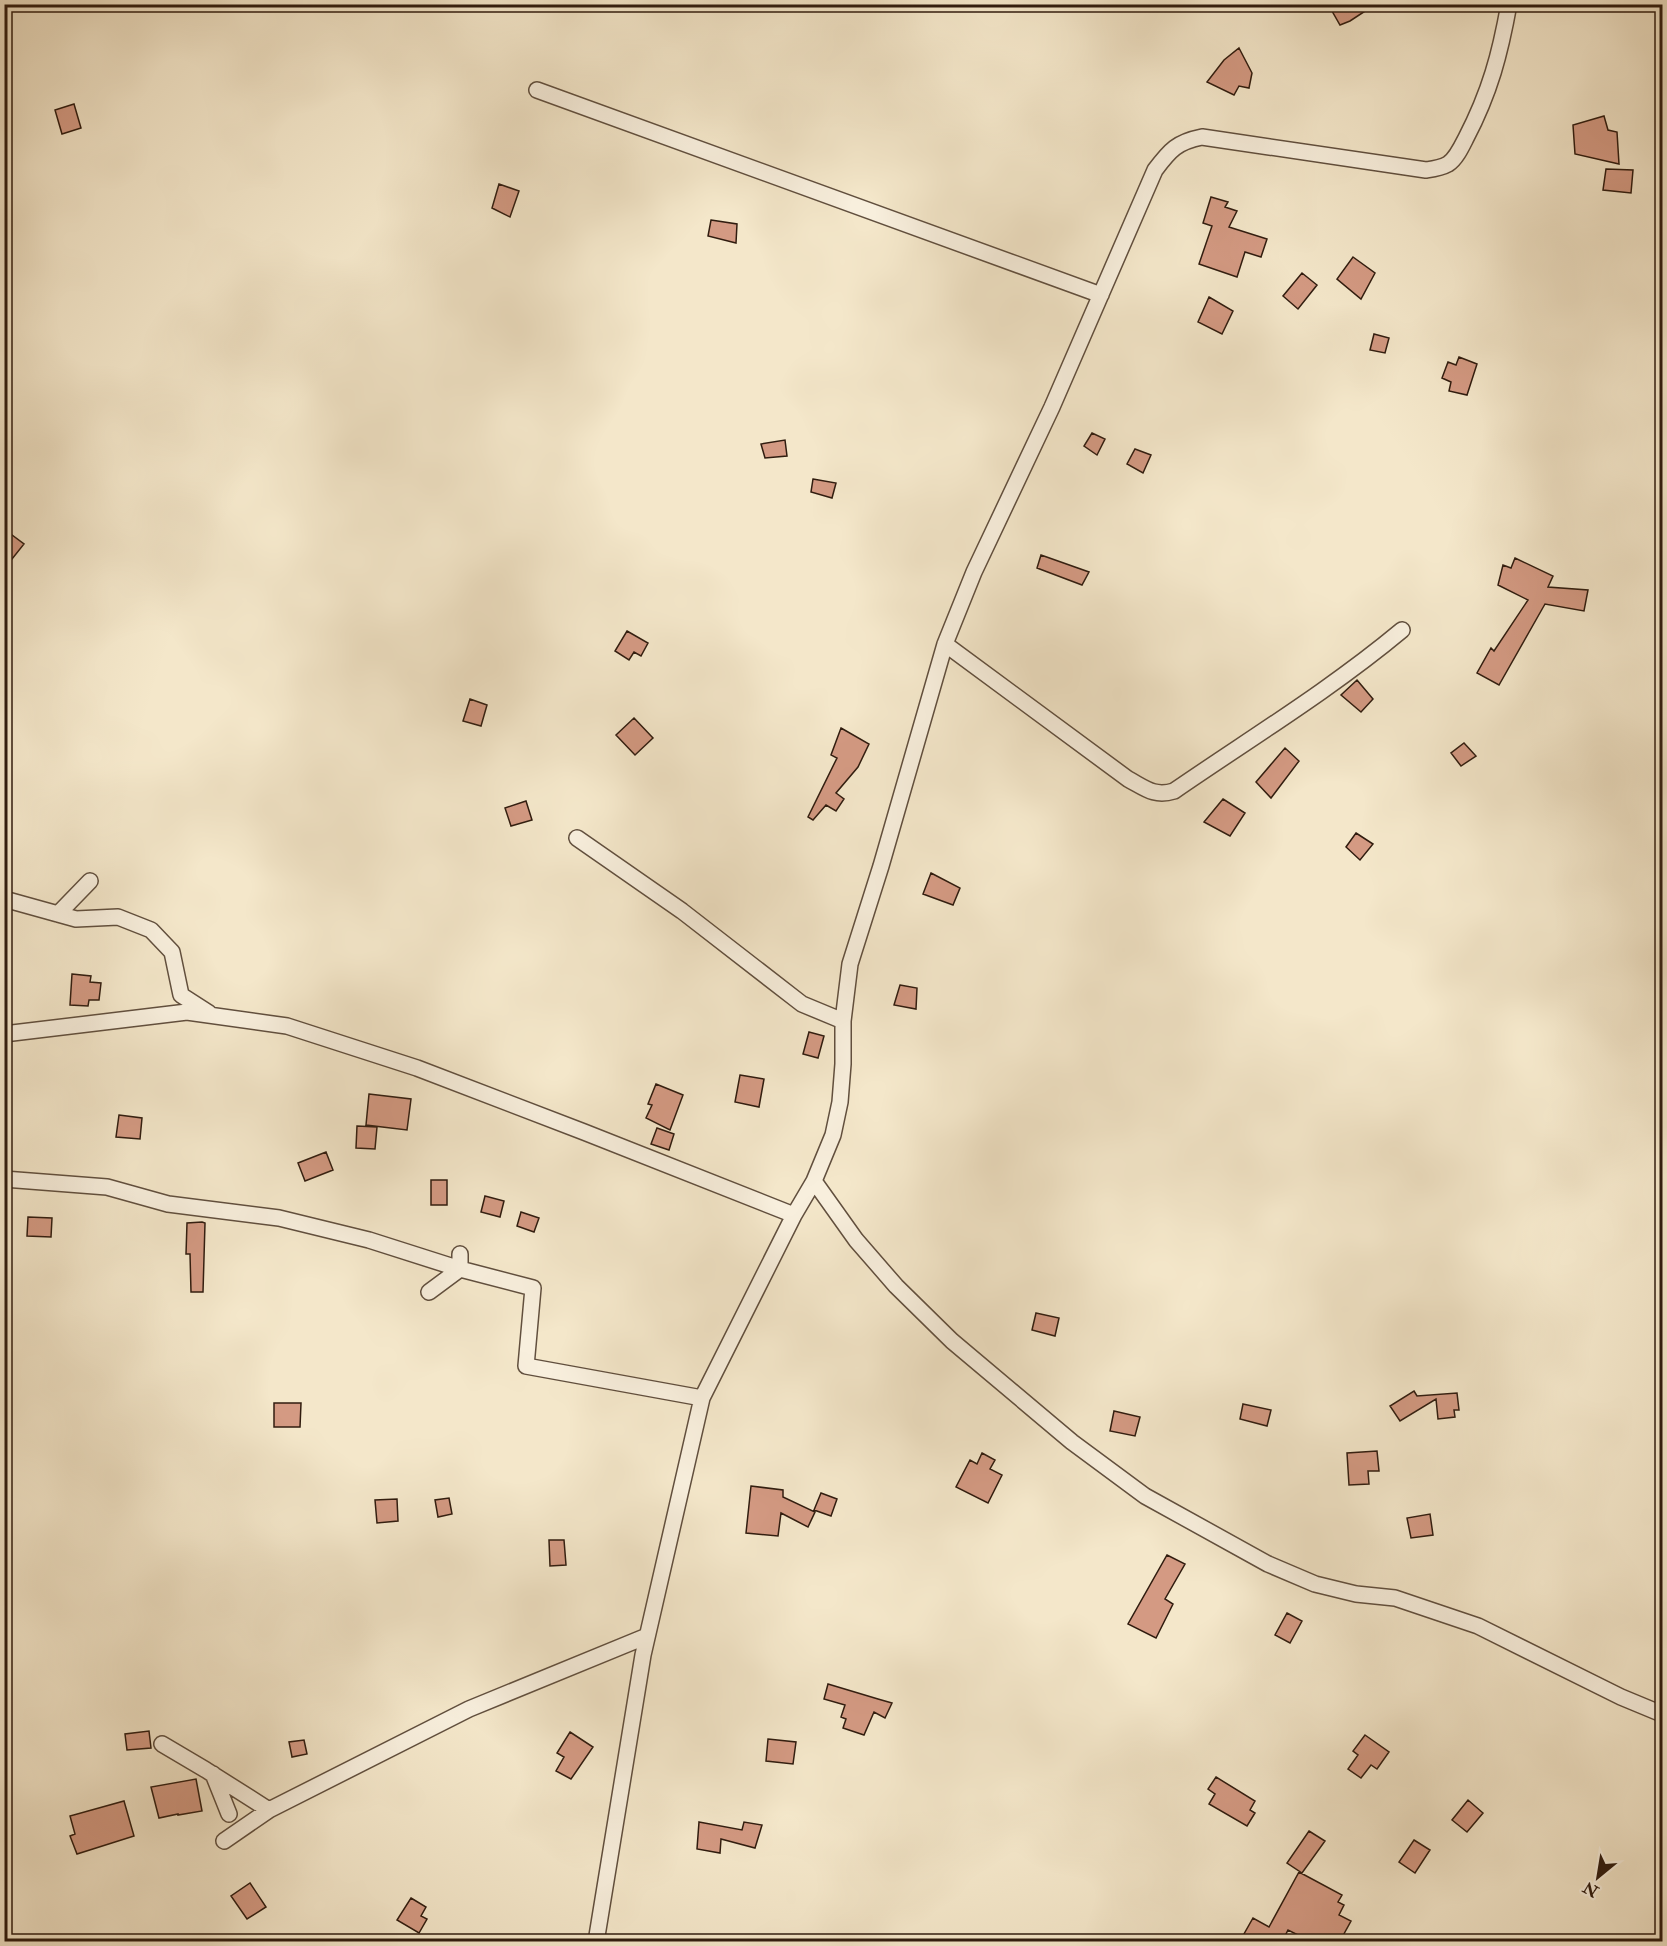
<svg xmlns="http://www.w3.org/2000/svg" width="1667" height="1946" font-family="'IM FELL Double Pica',serif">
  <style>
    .building { fill: #d49a83; stroke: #301c0f; stroke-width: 1.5 }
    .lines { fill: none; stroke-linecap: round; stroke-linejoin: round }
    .minor-casing { stroke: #614f3e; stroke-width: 18 }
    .minor { stroke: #f8efdd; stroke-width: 15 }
  </style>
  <rect width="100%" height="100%" fill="#f4e7ca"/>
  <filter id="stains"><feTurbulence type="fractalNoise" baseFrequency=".00333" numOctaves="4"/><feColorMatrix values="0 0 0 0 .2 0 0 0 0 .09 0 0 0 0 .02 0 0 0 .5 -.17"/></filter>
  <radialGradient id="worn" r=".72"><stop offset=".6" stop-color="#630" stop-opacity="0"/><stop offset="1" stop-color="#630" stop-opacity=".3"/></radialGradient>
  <!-- building -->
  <path class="building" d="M1328 4H1376L1350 21 1340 25Z
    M1239 48 1252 73 1249 88 1239 86 1234 95 1207 82 1224 60Z
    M74 104 81 128 62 134 55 110Z
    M1604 116 1608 130 1617 132 1619 164 1575 154 1573 125Z
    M1606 169 1633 170 1631 193 1603 190Z
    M499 184 519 191 510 217 492 208Z
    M1211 197 1228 202 1225 207 1237 211 1229 227 1267 239 1261 257 1245 252 1237 277 1199 264 1212 226 1203 223Z
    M711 220 737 224 736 243 708 236Z
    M1353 257 1375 273 1361 299 1337 279Z
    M1302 273 1317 285 1298 309 1283 296Z
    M1209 297 1233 311 1222 334 1198 322Z
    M1374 334 1389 338 1385 353 1370 350Z
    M1459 357 1477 364 1467 395 1449 391 1451 382 1442 378 1448 362 1456 365Z
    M1092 433 1105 439 1097 455 1084 446Z
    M785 440 787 456 765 458 761 444Z
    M1135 449 1151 455 1143 473 1127 464Z
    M813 479 836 483 832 498 811 492Z
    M4 529 24 544 4 569Z
    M1041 555 1089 572 1082 585 1037 568Z
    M1515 558 1553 576 1548 587 1588 590 1584 611 1545 604 1499 685 1477 673 1491 648 1494 651 1528 600 1498 585 1503 565 1511 568Z
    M627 631 648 643 641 656 634 652 629 660 615 651Z
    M1357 680 1373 699 1361 712 1341 695Z
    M470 699 487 705 481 726 463 721Z
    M634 718 653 738 635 755 616 735Z
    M841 728 869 744 858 767 836 793 844 799 836 811 826 805 813 820 808 817 837 758 831 755Z
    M1464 743 1476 756 1461 766 1451 753Z
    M1285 748 1299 761 1271 798 1256 782Z
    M1223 799 1245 813 1230 836 1204 822Z
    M526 801 532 820 511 826 505 808Z
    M1356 833 1373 844 1360 860 1346 847Z
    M931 873 960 888 953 905 923 894Z
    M72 974 91 976 90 982 101 983 99 1000H89L88 1006 70 1005Z
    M900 985 917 988 916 1009 894 1005Z
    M809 1032 824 1036 818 1058 803 1054Z
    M740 1075 764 1079 759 1107 735 1102Z
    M656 1084 683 1095 670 1130 646 1118 652 1105 648 1104Z
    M369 1094 411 1099 407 1130 366 1125Z
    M119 1115 142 1118 140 1139 116 1137Z
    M357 1126 377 1127 375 1149 356 1148Z
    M657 1128 674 1134 669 1150 651 1144Z
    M326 1152 333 1170 305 1181 298 1163Z
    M431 1180H447V1205H431Z
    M485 1196 504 1201 500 1217 481 1212Z
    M521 1212 539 1218 534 1232 517 1226Z
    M28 1217 52 1218 51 1237 27 1236Z
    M202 1222 205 1223 203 1292H191L190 1254H186L187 1223Z
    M1036 1313 1059 1318 1055 1336 1032 1330Z
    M1414 1391 1417 1396 1457 1393 1459 1410H1454L1455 1417 1438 1419 1436 1399 1400 1421 1390 1406Z
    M274 1403H301L300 1427H274Z
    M1243 1404 1271 1410 1267 1426 1240 1419Z
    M1114 1411 1140 1417 1135 1436 1110 1431Z
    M1377 1451 1379 1471H1368L1369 1484 1349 1485 1347 1453Z
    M982 1453 995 1460 990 1469 1002 1475 988 1503 956 1487 970 1460 977 1464Z
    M751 1486 783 1490V1497L815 1512 808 1527 781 1513 778 1536 746 1533Z
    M821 1493 837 1499 831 1516 814 1510Z
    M449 1498 452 1514 438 1517 435 1500Z
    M397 1499 398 1521 377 1523 375 1500Z
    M1430 1514 1433 1535 1411 1538 1407 1518Z
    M549 1540H564L566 1565 550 1566Z
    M1167 1555 1185 1564 1165 1599 1173 1604 1156 1638 1128 1624Z
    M1287 1613 1302 1621 1290 1643 1275 1635Z
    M828 1684 878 1699 892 1703 885 1718 874 1712 864 1735 843 1728 846 1719 841 1717 845 1705 824 1699Z
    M149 1731 151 1748 127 1750 125 1734Z
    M570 1732 593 1747 571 1779 556 1771 564 1757 557 1753Z
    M1365 1735 1389 1752 1377 1769 1371 1765 1361 1778 1348 1769 1358 1755 1353 1751Z
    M768 1739 796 1742 793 1764 766 1761Z
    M304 1740 307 1754 292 1757 289 1742Z
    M1216 1777 1255 1801 1250 1810 1255 1813 1247 1826 1209 1804 1215 1794 1208 1789Z
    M196 1779 202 1811 178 1815V1814L159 1818 151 1787Z
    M1468 1800 1483 1813 1467 1832 1452 1820Z
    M124 1801 134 1836 77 1854 70 1836 75 1834 70 1816Z
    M699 1822 742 1830 744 1822 762 1825 755 1848 721 1839 720 1853 697 1849Z
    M1309 1831 1325 1841 1302 1873 1287 1863Z
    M1414 1840 1430 1850 1415 1873 1399 1862Z
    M1299 1872 1342 1895 1338 1902 1344 1905 1339 1915 1351 1921 1340 1941H1310L1288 1930 1285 1936 1294 1941H1240L1253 1918 1269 1927Z
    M250 1883 266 1907 247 1919 231 1896Z
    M411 1898 426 1907 421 1916 427 1919 419 1933 397 1920Z"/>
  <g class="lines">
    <defs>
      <path id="minor" d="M537 90 1101 295
        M945 644 1128 779C1145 788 1154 797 1174 791 1251 738 1330 690 1402 630
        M577 838 682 911 802 1004 843 1021
        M4 899 76 919 118 917 151 930 172 952 181 995 209 1013
        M58 914 90 881
        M4 1034 187 1012 287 1026 417 1068 584 1132 794 1215
        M4 1179 107 1187 168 1204 279 1218 369 1240 460 1269V1254
        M814 1181 856 1240 896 1286 952 1341 1072 1442 1145 1496 1268 1564 1315 1584 1356 1594 1395 1598 1478 1626 1621 1697 1662 1714
        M429 1292 460 1269 533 1288 526 1366 702 1398
        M162 1744 206 1770 269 1810
        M213 1774 229 1814
        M224 1841 269 1810 469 1709 647 1636
        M596 1942 643 1655 702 1398 794 1215 814 1181 833 1135 840 1102 843 1064V1021L850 964 881 866 945 644 974 572 1052 407 1155 170C1170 150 1177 142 1202 137L1426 170C1433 169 1441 168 1448 164 1456 159 1462 146 1466 138 1490 92 1500 54 1509 4"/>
    </defs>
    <!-- minor casing -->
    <use href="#minor" class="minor-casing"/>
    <!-- minor -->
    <use href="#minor" class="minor"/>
  </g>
  <!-- margin -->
  <rect width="1667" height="1946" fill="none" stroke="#f4e7ca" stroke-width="24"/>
  <rect x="6" y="6" width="1655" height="1934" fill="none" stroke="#301c0f" stroke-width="3"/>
  <rect x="12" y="12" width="1643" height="1922" fill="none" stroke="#301c0f" stroke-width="1.5"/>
  <!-- north arrow -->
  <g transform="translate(1598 1877) rotate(210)" stroke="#f8efdd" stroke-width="4.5" paint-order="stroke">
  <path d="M0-4.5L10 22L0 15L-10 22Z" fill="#301c0f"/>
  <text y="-9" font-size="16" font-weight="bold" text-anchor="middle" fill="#301c0f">N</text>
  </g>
  <rect width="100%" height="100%" filter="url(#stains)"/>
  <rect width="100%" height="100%" fill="url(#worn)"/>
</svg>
